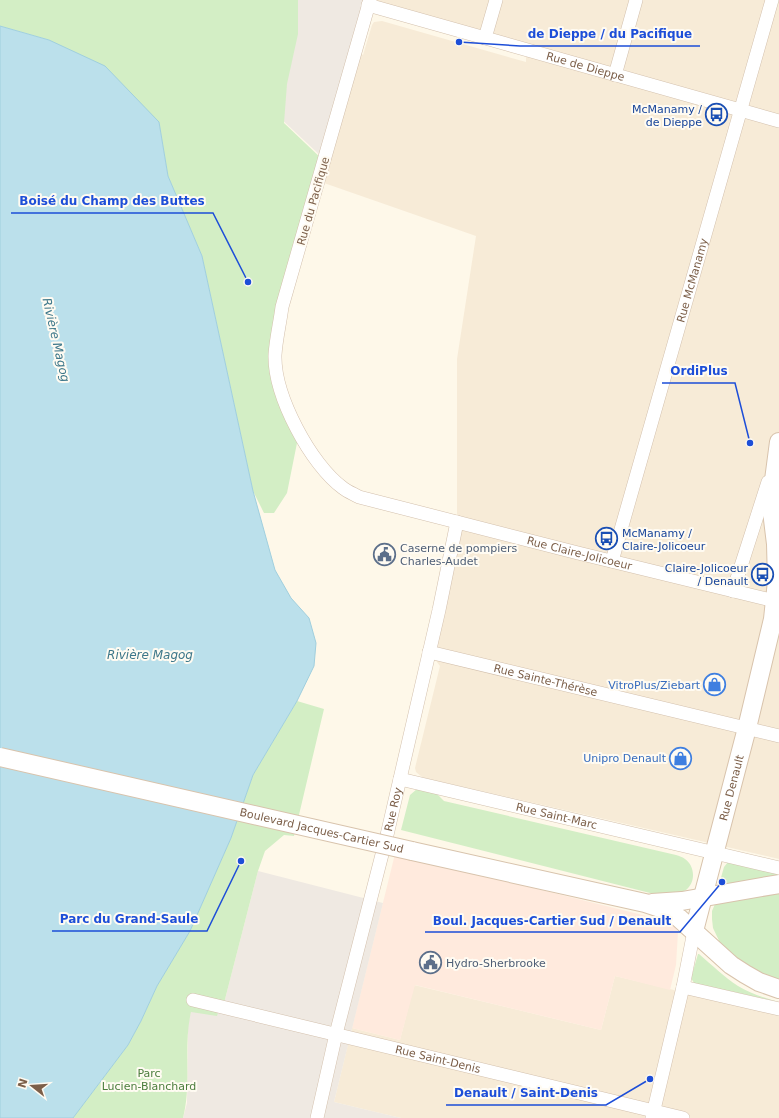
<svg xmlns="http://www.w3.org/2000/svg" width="779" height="1118" font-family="'DejaVu Sans',sans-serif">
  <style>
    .residential { fill: #f7ebd7 }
    .commercial { fill: #ffeadd }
    .industrial { fill: #efe9e2 }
    .green { fill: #d3eec5 }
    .water { fill: #bbe0eb; stroke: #a0cfde }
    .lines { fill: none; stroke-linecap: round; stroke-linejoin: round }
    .street-casing { stroke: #d3c0ad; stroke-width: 14 }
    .secondary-casing { stroke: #d8c3ac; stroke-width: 20 }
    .street { stroke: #fff; stroke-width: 13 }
    .secondary { stroke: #fff; stroke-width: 18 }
    .secondary-bridge-casing { stroke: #d8c3ac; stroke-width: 20; stroke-linecap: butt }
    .secondary-bridge { stroke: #fff; stroke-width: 18 }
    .labels { text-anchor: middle; stroke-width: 4; stroke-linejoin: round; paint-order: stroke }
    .street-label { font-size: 11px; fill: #7c5f49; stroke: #fffbf2 }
    .transit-label { font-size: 11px; fill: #164399; stroke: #fffbf2; text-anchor: end }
    .service-label { font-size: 11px; fill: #4e5e75; stroke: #fffbf2; text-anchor: start }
    .shop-label { font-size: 11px; fill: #366cbe; stroke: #fffbf2; text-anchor: end }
    .park-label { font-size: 11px; fill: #4b7d3d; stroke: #fffbf2 }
    .water-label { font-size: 12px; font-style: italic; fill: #3d778a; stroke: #fffbf2 }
    .leader { fill: none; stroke: #1d4ed8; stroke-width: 1.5 }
    .callout-dot { fill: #1d4ed8; stroke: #fffbf2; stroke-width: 1.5 }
    .callout-label { font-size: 12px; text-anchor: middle; font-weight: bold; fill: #1d4ed8; stroke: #fffbf2; stroke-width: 4; stroke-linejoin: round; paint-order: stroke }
  </style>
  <rect width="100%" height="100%" fill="#fef8e9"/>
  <!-- residential -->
  <path class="residential" d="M370 0H779V859L429 779 422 777 416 772 415 768 440 666 429 652 457 522V359L476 236 324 183 361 54 363 55 372 25 374 22 382 21 526 62V49Z
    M615 976 779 1015V1118H401L334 1102 352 1028 400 1040 414 985 601 1030Z"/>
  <!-- commercial -->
  <path class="commercial" d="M395 854 663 920V922L671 924 676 928 678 932 676 965 670 990 615 976 601 1030 415 985 400 1040 352 1028Z"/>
  <!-- industrial -->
  <path class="industrial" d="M158 0H370L323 158 157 3Z
    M258 871 383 903 334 1102 401 1118H183L187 1103 188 1026 193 1000 223 1007Z"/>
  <!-- green -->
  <path class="green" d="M0 0H298V34L287 84 284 123 324 161 275 356 299 433 287 493 274 513H264L253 491 202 256 168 176 159 122 49 40 0 26Z
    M297 701 324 709 294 836 284 835 265 851 258 871 223 1007 220 1006 217 1016 191 1012C183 1047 192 1083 183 1118H73L128 1045 141 1021 157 986 190 931 231 838 253 775Z
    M417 789 436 793 444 801 676 855C679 856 683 857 685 859 695 866 696 882 686 890 678 895 664 893 654 894L401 830 410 795Z
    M728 862 779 872V878L718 888 724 867Z
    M779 888V982L755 973 722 947 713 928 712 919V911L715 904Z
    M698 954H699C712 965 724 977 738 986 751 994 765 998 779 1002L694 983 691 978Z"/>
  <!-- water -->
  <path class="water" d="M0 26 49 40 105 66 159 122 168 176 202 256 253 491 275 570 291 598 309 618 316 643 314 666 297 701 253 775 231 838 190 931 157 986 141 1021 128 1045 73 1118H0Z"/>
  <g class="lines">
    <defs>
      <g id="street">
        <path id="s1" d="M370 0 282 307C280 323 276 339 275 355 274 396 311 465 343 488 348 492 354 494 359 497L578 553 779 602"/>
        <path id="s2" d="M368 5 779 121"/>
        <path d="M485 38 496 0"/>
        <path d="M615 75 636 0"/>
        <path id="s3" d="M612 561 772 0"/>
        <path d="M733 591 768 482"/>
        <path id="s4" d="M429 652 779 736"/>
        <path id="s5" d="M400 779 779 868"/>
        <path d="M683 987 779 1009"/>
        <path id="s6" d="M193 1000 683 1118"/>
        <path id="s7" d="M317 1118 336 1034 387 835 439 610 457 522"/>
        <path d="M652 1118 683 987 694 931"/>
      </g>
      <g id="secondary">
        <path d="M412 851 645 903 663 909 679 918 731 965 745 974 759 982 779 989"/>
        <path d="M652 903 682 901 779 884"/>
        <path id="s8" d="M694 931 747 728 773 619 777 581 776 544 771 503 779 442"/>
      </g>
    </defs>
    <!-- street casing -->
    <use href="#street" class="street-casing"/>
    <!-- secondary casing -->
    <use href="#secondary" class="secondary-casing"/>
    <!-- street -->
    <use href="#street" class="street"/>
    <!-- secondary -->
    <use href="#secondary" class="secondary"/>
    <defs>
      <g id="secondary-bridge">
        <path id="s9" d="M0 757 412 851"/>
      </g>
    </defs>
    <!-- secondary-bridge casing -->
    <use href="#secondary-bridge" class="secondary-bridge-casing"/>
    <!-- secondary-bridge -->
    <use href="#secondary-bridge" class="secondary-bridge"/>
  </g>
  <!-- icons -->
  <defs>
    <symbol id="bus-ring" viewBox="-11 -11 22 22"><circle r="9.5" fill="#fffbf2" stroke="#1a4fb4" stroke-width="1.5"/><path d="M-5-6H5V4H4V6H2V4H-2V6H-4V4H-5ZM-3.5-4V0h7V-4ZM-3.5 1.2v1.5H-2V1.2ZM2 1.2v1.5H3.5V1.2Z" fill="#1a4fb4"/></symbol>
    <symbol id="civic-ring" viewBox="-11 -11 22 22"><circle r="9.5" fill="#fffbf2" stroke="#5c6f8a" stroke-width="1.5"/><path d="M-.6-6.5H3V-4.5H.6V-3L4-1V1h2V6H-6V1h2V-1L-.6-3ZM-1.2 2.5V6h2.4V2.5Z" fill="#5c6f8a"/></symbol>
    <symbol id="shop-ring" viewBox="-11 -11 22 22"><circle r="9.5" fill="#fffbf2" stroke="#3f7fe0" stroke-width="1.5"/><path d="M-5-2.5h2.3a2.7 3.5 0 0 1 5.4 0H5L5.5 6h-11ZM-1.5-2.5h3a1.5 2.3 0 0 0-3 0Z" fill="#3f7fe0"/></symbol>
  </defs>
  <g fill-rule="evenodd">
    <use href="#bus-ring" x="704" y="102" width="25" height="25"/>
    <use href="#bus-ring" x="594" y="526" width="25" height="25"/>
    <use href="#civic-ring" x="372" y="542" width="25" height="25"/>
    <use href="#bus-ring" x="750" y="562" width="25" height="25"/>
    <use href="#shop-ring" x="702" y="672" width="25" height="25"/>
    <use href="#shop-ring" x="668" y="746" width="25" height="25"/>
    <use href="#civic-ring" x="418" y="950" width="25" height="25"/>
  </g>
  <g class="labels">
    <!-- street labels -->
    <g class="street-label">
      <text dy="4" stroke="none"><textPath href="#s2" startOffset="226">Rue de Dieppe</textPath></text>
      <text transform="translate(313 201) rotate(-74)" y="4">Rue du Pacifique</text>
      <text dy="4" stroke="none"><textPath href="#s3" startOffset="292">Rue McManamy</textPath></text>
      <text dy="4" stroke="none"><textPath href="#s1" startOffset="767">Rue Claire-Jolicoeur</textPath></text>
      <text dy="4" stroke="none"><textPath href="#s4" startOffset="120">Rue Sainte-Thérèse</textPath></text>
      <text dy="4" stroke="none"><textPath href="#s8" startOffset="148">Rue Denault</textPath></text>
      <text dy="4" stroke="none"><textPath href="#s7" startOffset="318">Rue Roy</textPath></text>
      <text dy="4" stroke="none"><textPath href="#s5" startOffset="161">Rue Saint-Marc</textPath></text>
      <text dy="4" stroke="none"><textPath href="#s9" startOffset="330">Boulevard Jacques-Cartier Sud</textPath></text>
      <text dy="4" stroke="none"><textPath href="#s6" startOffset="252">Rue Saint-Denis</textPath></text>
    </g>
    <!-- transit labels -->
    <g class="transit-label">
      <text x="702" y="113">McManamy /<tspan x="702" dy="13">de Dieppe</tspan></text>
      <text x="622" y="537" text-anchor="start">McManamy /<tspan x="622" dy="13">Claire-Jolicoeur</tspan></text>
      <text x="748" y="572">Claire-Jolicoeur<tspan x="748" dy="13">/ Denault</tspan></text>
    </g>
    <!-- service labels -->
    <g class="service-label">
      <text x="400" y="552">Caserne de pompiers<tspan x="400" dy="13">Charles-Audet</tspan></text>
      <text x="446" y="967">Hydro-Sherbrooke</text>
    </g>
    <!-- shop labels -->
    <g class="shop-label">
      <text x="700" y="689">VitroPlus/Ziebart</text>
      <text x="666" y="762">Unipro Denault</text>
    </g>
    <!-- park labels -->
    <g class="park-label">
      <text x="149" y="1077">Parc<tspan x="149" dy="13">Lucien-Blanchard</tspan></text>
    </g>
    <!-- water labels -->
    <g class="water-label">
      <text transform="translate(56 340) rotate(77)" y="4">Rivière Magog</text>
      <text x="150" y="659">Rivière Magog</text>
    </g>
  </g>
  <!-- callouts -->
  <path class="leader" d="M459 42L520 46H700M248 282L213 213H11M750 443L735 383H662M241 861L207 931H52M722 882L680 932H425M650 1079L606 1105H446"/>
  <g class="callout-dot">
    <circle cx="459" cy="42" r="4"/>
    <circle cx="248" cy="282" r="4"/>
    <circle cx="750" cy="443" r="4"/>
    <circle cx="241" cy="861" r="4"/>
    <circle cx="722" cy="882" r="4"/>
    <circle cx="650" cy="1079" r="4"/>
  </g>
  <g class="callout-label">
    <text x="610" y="38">de Dieppe / du Pacifique</text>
    <text x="112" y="205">Boisé du Champ des Buttes</text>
    <text x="699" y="375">OrdiPlus</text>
    <text x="129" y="923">Parc du Grand-Saule</text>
    <text x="552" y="925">Boul. Jacques-Cartier Sud / Denault</text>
    <text x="526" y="1097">Denault / Saint-Denis</text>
  </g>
  <!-- north arrow -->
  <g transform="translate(32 1086) rotate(287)" stroke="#fffbf2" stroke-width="3" paint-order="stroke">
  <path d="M0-3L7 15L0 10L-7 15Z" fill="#7c5f49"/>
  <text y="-6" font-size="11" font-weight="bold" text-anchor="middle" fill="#7c5f49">N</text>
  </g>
</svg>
